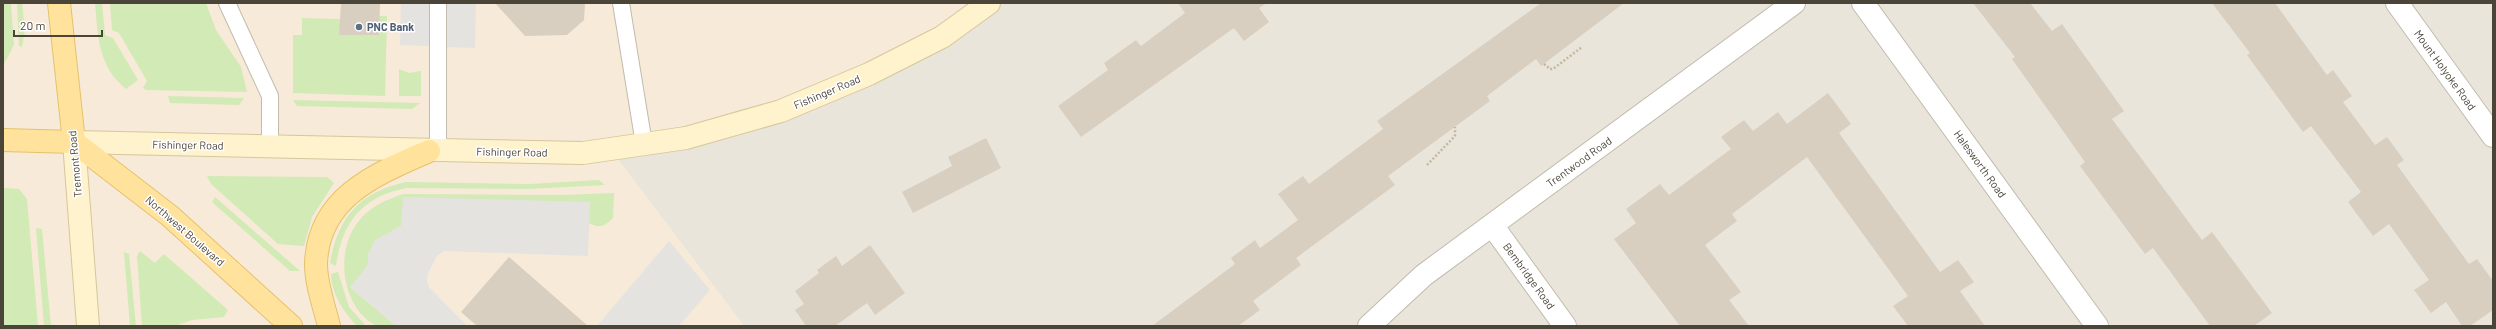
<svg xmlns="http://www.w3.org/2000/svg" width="2496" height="329" font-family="Barlow,sans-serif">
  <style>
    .residential { fill: #eae5da }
    .commercial { fill: #f7ead8 }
    .green { fill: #d2eab5 }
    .parking { fill: #e5e3e0 }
    .building { fill: #d8cfc1 }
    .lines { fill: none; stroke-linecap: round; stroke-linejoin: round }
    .service-casing { stroke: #c2bbae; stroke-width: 18 }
    .minor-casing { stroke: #c2bbae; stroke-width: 24 }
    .secondary-casing { stroke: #d6c79b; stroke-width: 24 }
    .primary-casing { stroke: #e6c16a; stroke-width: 24 }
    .path { stroke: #c4b79f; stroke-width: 2.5; stroke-dasharray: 2 2; stroke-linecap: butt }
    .service { stroke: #fff; stroke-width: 16 }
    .minor { stroke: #fff; stroke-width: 22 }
    .secondary { stroke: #fff3cd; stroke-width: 22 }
    .primary { stroke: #ffe39c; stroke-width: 22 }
    .service-dot { fill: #5c6f8a; stroke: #fff; stroke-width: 1.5 }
    .labels { text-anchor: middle; stroke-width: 3; stroke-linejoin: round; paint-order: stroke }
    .service-label { font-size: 11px; font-weight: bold; fill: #4e5e75; stroke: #fff; text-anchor: start }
    .street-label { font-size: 11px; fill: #4b4439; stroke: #fff }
  </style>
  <rect width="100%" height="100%" fill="#f6f3ec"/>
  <!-- residential -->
  <path class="residential" d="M989 3H2493V326H744L610 149Z"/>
  <!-- commercial -->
  <path class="commercial" d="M3 3H989L869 74 610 149 744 326H3Z"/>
  <!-- green -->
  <path class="green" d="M3 3H11L14 45 3 66Z
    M17 3H22L25 30 22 47 19 46Z
    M95 3H102L105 35 113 38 138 80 126 89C98 66 98 37 95 3Z
    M110 3H206L216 30 241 67 247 92 146 90 143 88 147 81 119 33 112 30Z
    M379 16H387L385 96 293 93V35H302V18L340 19V35H379Z
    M399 69 409 73 421 71V96H399Z
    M168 96 244 98 239 105 170 103Z
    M293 100 420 103 412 109 297 106Z
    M207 176 327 177 334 183 312 217 304 246 278 244 211 184Z
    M599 180 605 185 527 189 406 188C362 197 342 222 336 266L330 263C338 217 360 192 406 182L530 184Z
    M3 188 19 189 27 199 38 326H3Z
    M614 193 613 218C605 226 600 229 589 223V202L401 226 375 241 368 255V265L351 288 396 326C390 326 380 328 375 325 341 306 335 251 358 222 369 207 387 199 404 194L563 195Z
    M215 197 300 271H290L212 202Z
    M36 228 42 229 51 326H44Z
    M140 251 155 263 164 254 228 310 224 317 192 320 175 326H142L137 256Z
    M124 252 129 254 136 326H130Z
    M338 272 349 307 366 326H357C343 311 332 295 331 274Z"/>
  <!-- parking -->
  <path class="parking" d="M401 3H476L475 48 400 45Z
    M403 197 590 202 588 256 444 251 437 256 428 273 427 281 429 287 467 326H396L350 287 368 265V255L375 240 401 226Z
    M669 241 710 290 679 326H597Z"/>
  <!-- building -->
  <path class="building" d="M341 3H380L379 35H339Z
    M495 3H585L584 20 567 35 525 36Z
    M1178 3H1267L1259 8 1269 22 1244 41 1234 28 1081 137 1058 106 1108 70 1104 63 1136 40 1141 46 1185 13Z
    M1541 3H1624L1541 66 1536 59 1487 96 1490 101 1388 176 1395 185 1296 258 1301 265 1253 301 1260 310 1238 326H1152L1235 264 1231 258 1255 240 1260 248 1298 220 1278 194 1303 176 1309 184 1383 129 1377 121Z
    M1973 3H2030L2052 31 2062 24 2124 111 2112 119 2202 240 2212 232 2272 313 2254 326H2210L2153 248 2145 254 2080 166 2085 162 2012 59 2015 57Z
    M2212 3H2275L2327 75 2333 70 2352 96 2343 102 2375 145 2387 137 2404 160 2397 165 2469 264 2477 259 2493 281V310L2470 326H2462L2446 302 2431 313 2414 290 2429 280 2389 224 2373 236 2348 202 2361 192 2311 126 2303 132 2247 55 2250 53Z
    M1828 93 1851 124 1839 133 1940 272 1958 260 1974 282 1960 291 1985 326H1908L1893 306 1908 296 1807 157 1732 214 1737 221 1705 245 1741 292 1729 300 1749 326H1680L1614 239 1636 223 1626 209 1660 184 1669 195 1731 149 1721 137 1744 120 1753 131 1778 112 1787 124Z
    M986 138 1001 168 913 213 902 192 952 166 948 157Z
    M870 245 905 293 875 315 867 303 835 326H806L795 310 804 304 795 291 819 273 817 270 836 256 842 266Z
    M509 257 588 326H477L461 312Z"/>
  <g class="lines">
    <defs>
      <path id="service" d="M227 3 270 96V147
        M621 3 644 144
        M438 151V3"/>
      <path id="minor" d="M1863 3 2097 326
        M2397 3 2493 136
        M1492 225 1565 326
        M1369 326 1424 275 1794 3"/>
      <path id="secondary" d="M88 326 74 142 583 153 686 138 781 111 869 74 942 37 989 3"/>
      <path id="primary" d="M59 3 74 142
        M3 140 74 142
        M74 142 170 216 291 326
        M329 326C324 306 316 284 316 264 318 197 376 174 429 151"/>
    </defs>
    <!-- service casing -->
    <use href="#service" class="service-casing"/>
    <!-- minor casing -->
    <use href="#minor" class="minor-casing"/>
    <!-- secondary casing -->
    <use href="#secondary" class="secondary-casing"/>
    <!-- primary casing -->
    <use href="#primary" class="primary-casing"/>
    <!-- path -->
    <path class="path" d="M1544 64 1550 69H1553L1582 47
      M1427 165 1455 136V127"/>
    <!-- service -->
    <use href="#service" class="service"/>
    <!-- minor -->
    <use href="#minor" class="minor"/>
    <!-- secondary -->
    <use href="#secondary" class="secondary"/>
    <!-- primary -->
    <use href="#primary" class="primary"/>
  </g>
  <!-- markers -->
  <circle class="service-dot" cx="359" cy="27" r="4"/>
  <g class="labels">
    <!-- service labels -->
    <g class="service-label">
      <text x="367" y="31">PNC Bank</text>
    </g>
    <!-- street labels -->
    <g class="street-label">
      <text transform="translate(2445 70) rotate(54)" y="4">Mount Holyoke Road</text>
      <text transform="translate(827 92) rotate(-23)" y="4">Fishinger Road</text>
      <text transform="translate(188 145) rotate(1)" y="4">Fishinger Road</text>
      <text transform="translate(512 152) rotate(1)" y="4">Fishinger Road</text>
      <text transform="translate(1579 162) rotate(-36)" y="4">Trentwood Road</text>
      <text transform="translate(75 164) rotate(-95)" y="4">Tremont Road</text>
      <text transform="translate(1980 164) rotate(54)" y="4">Halesworth Road</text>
      <text transform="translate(185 231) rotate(41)" y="4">Northwest Boulevard</text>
      <text transform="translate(1529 276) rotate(54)" y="4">Bembridge Road</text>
    </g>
  </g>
  <!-- border -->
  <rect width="2496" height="329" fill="none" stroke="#4b4439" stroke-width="8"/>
  <!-- scale -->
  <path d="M14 30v6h88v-6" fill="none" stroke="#4b4439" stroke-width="2"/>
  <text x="20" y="30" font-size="12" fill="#4b4439" stroke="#ffffff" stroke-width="3" paint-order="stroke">20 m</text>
</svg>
